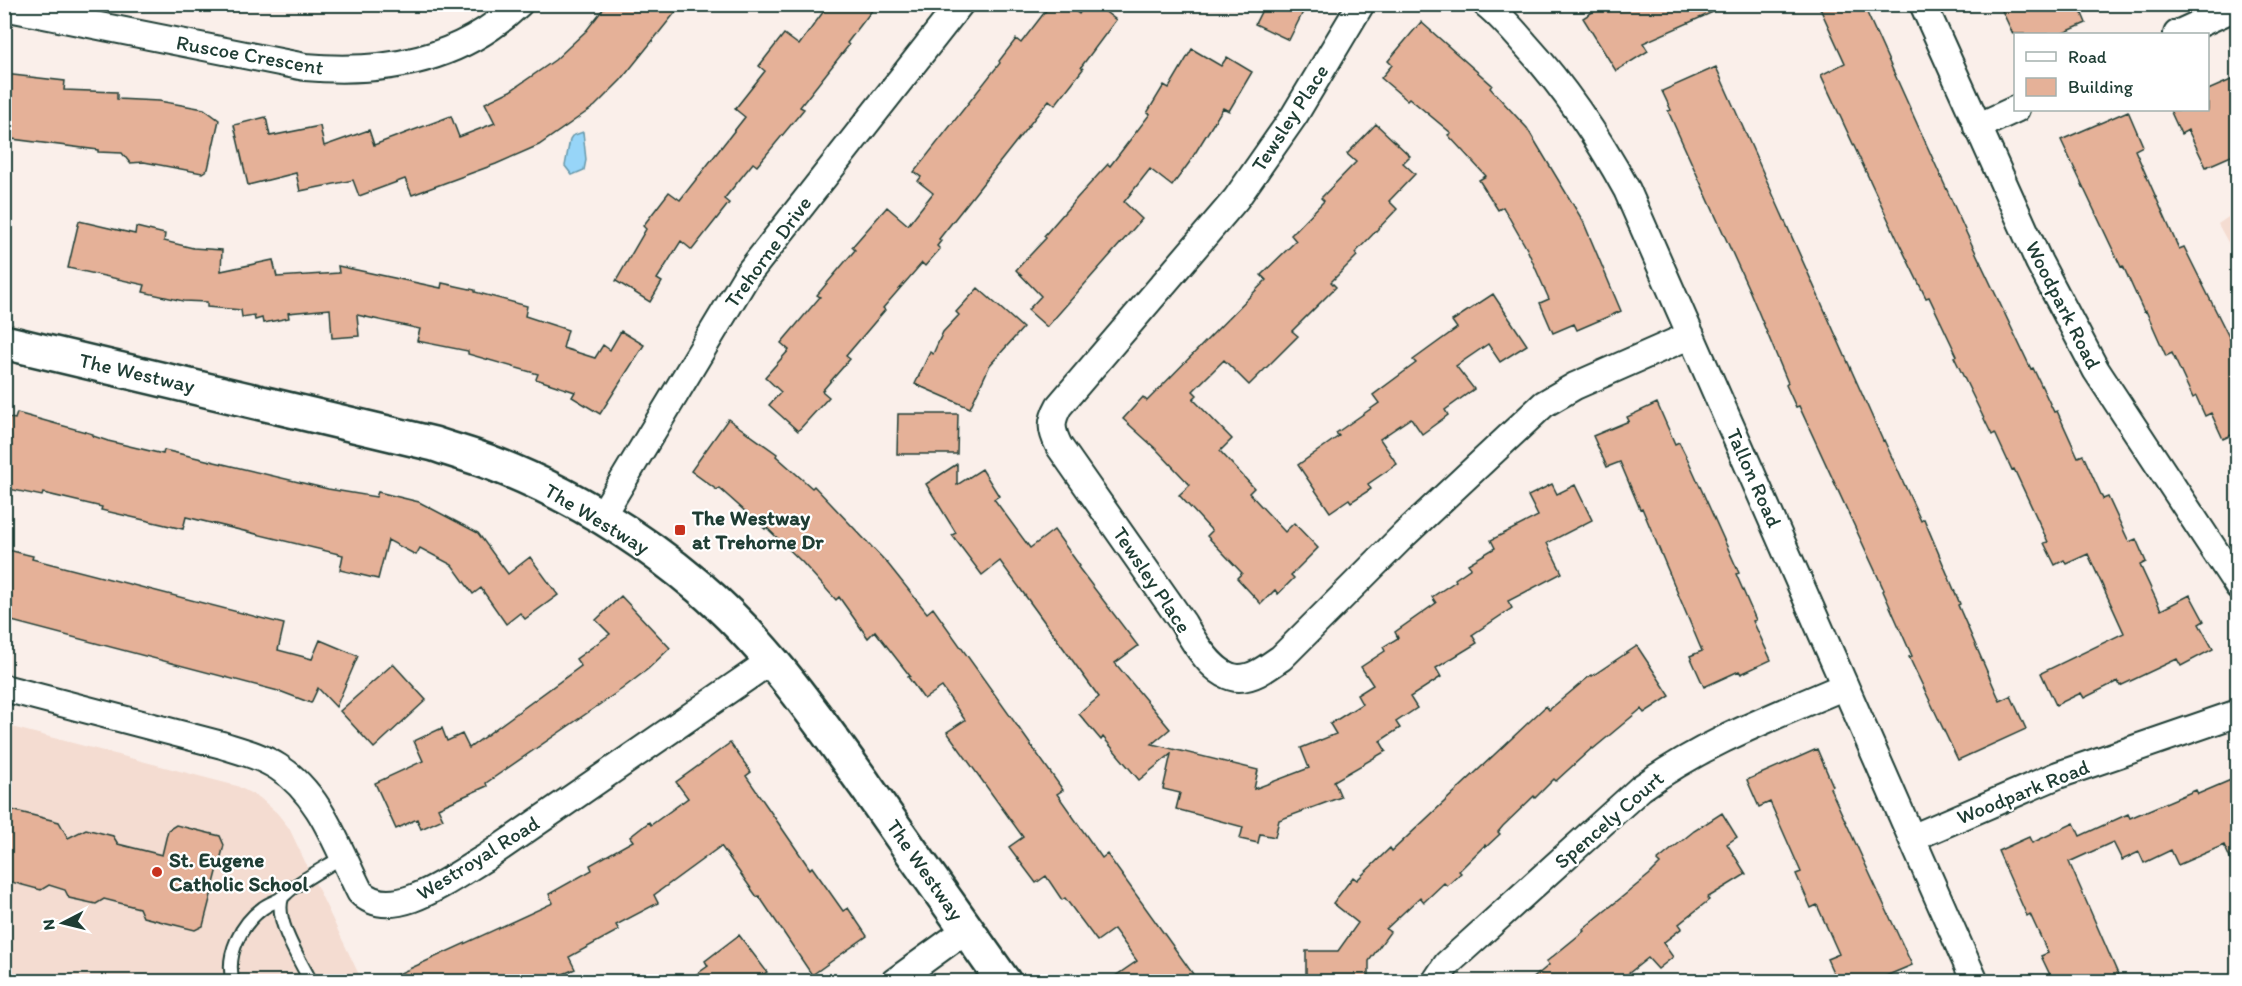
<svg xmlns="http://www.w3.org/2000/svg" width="2242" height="986" font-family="Itim,sans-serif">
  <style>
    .built { fill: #f4dcd1 }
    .water { fill: #97d5f8; stroke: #6798aa; stroke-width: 1.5 }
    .building { fill: #e5b198; stroke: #1f3d34; stroke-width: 1.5 }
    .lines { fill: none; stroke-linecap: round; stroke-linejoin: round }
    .service-casing { stroke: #1f3d34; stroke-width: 16 }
    .minor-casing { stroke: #1f3d34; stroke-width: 30 }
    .secondary-casing { stroke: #1f3d34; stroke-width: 38 }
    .service { stroke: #fff; stroke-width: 12 }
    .minor { stroke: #fff; stroke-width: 26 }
    .secondary { stroke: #fff; stroke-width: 33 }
    .poi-dot { fill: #c8321e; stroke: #fff; stroke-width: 2 }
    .labels { text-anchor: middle; stroke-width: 4.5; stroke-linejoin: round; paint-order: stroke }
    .street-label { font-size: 21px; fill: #1f3d34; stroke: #fff }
    .poi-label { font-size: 21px; font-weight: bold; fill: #1f3d34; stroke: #fff; text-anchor: start }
  </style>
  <rect width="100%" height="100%" fill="#faefea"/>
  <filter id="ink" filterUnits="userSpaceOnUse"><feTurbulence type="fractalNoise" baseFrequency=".0167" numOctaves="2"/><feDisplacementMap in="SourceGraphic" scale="12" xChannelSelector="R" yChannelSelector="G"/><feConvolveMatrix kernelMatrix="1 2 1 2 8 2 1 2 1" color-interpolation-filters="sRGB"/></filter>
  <g filter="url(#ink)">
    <!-- built -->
    <path class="built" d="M2237 211V259L2218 224Z
      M4 725 237 786 260 798 277 813 289 828 362 981H5Z"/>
    <!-- water -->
    <path class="water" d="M583 132 586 160 584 170 572 175 565 166 570 139 572 136Z"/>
    <!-- building -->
    <path class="building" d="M607 4H682L621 80 595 106 539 145 496 164 412 195 405 179 359 196 353 180 300 191 296 173 248 185 234 125 266 117 270 136 320 126 324 146 369 130 374 145 451 116 459 137 495 123 485 103 510 91 555 60 586 31Z
      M829 4H877L847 43 849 45 837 60 800 107 804 109 757 166 753 163 724 199 729 203 692 250 681 241 657 279 662 282 650 302 616 281 646 229 643 226 669 192 680 200 745 117 735 109 765 71 759 66 784 34 799 45Z
      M1051 4H1066L1079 14 1085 4H1095L1116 20 1081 67 1083 69 1055 105 1049 100 939 239 941 241 937 246 940 249 925 266 922 263 883 308 885 310 846 356 850 359 822 391 829 397 798 431 769 405 781 392 765 377 789 350 781 343 820 297 817 295 855 250 852 247 887 207 908 225 933 193 918 181 921 177 914 172 1000 63 999 61 1016 39 1021 43Z
      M1265 4H1307L1289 40 1255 24Z
      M1605 4H1731L1643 43 1648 51 1616 71 1583 18Z
      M1818 4H1863L1965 230 2031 369 2033 368 2054 412 2057 411 2078 457 2083 455 2103 499 2108 497 2129 542 2136 539 2146 562 2140 565 2161 610 2190 595 2204 621 2199 624 2213 649 2181 666 2177 659 2120 686 2118 681 2084 698 2081 693 2056 705 2041 673 2124 633 2088 554 2066 564 2064 560 2055 565 2044 543 2048 542 2014 469 2012 470 1995 433 1992 435 1969 388 1954 357 1957 356 1929 297 1926 298 1900 245 1821 75 1845 63Z
      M1999 4H2078L2086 23 2061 34H2013Z
      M1421 22 1492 85 1490 88 1527 128 1583 221 1621 311 1577 330 1574 324 1553 333 1540 303 1549 299 1527 249 1503 207 1498 210 1479 180 1486 176 1448 135 1451 133 1409 98 1407 100 1381 78 1392 65 1388 61Z
      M1192 49 1221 66 1227 57 1252 72 1229 111 1223 108 1189 163 1172 186 1150 169 1124 202 1142 219 1047 327 1028 310 1041 296 1016 270 1046 238 1044 236 1077 198 1108 164 1110 166 1150 114 1147 113 1164 85 1169 88Z
      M1716 67 1883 441 1884 440 1921 521 1924 519 1960 604 1958 605 2000 701 2011 696 2026 729 1958 760 1909 657 1912 656 1883 591 1884 590 1799 406 1796 407 1786 385 1788 383 1750 292 1668 111 1671 110 1662 91Z
      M4 74 65 81 64 90 117 92V99L159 101 204 109 219 120 208 169 202 173 144 162 130 163 122 153 98 152V150L4 138Z
      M2238 77V153L2206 167 2188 130 2181 134 2170 110H2208V90Z
      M2128 111 2143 146 2135 150 2179 249 2184 247 2232 343 2238 340V432L2223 439 2211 413 2205 416 2196 396 2193 398 2172 353 2166 356 2146 311 2144 312 2123 266 2121 267 2061 140Z
      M1376 124 1410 156 1403 163 1415 174 1389 201 1397 209 1355 253 1357 256 1331 282 1336 287 1292 331 1298 336 1249 385 1224 360 1193 391 1197 395 1193 399 1232 439 1220 451 1254 488 1249 493 1285 532 1294 523 1318 548 1291 575 1294 578 1278 594 1275 590 1261 604 1237 578 1242 573 1207 536 1212 531 1179 495 1190 485 1157 450 1123 419 1143 397 1147 401 1266 280 1261 275 1296 241 1291 235 1324 201 1321 198 1356 162 1347 154Z
      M79 221 135 234 136 227 165 234 164 241 193 248 222 250 221 271 273 260 277 277 339 273 338 266 441 288 442 283 475 290V292L527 306 525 316 568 330 563 348 595 358 603 345 610 350 621 331 644 345 600 414 572 397 575 392 536 379 538 374 468 354V351L417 341 420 329 357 315 359 336 332 338 330 309 288 313 289 318 263 323 262 318 255 320 254 315 242 317 241 310 207 307V302L183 301 143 292 145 285 68 268Z
      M978 288 1023 328 990 365 970 408 915 384 930 352 933 354 943 332 959 315 956 312Z
      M1493 294 1527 345 1500 362 1488 344 1456 366 1474 389 1445 410 1448 415 1422 434 1411 418 1380 439 1397 464 1368 484 1371 489 1351 502 1349 499 1330 512 1298 465 1339 436 1336 433 1379 403 1373 395 1416 363 1413 360 1457 328 1452 321Z
      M1657 403 1675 444 1679 442 1689 462 1739 573 1736 574 1756 620 1753 621 1771 660 1741 674 1739 671 1704 687 1690 656 1702 651 1642 508 1640 509 1620 462 1607 467 1593 436 1629 421 1627 417Z
      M17 413 93 434V436L108 441 163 454 164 450 328 489 376 497 378 492 419 502 478 533 508 574 530 557 558 595 525 619 520 613 506 624 481 588 473 594 452 565 420 548 416 555 388 540 378 579 340 570 343 555 186 517 183 529 101 510 102 507 43 493 42 496 4 488V417L15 419Z
      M898 414H958L957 454H897Z
      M728 419 777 454 776 456 812 488 814 486 888 564 927 613 933 608 1063 790 1057 794 1102 858 1107 854 1198 981H1108L1137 961 1114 929 1097 941 1065 898 1062 900 1046 876 1036 883 1009 847 1023 837 947 732 965 720 942 687 924 699 908 677 910 676 875 631 868 638 839 597 836 600 802 562 766 527 765 529 719 488 717 490 691 471Z
      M957 464V485L982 469 999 496 994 499 1030 548 1054 530 1080 566 1078 567 1138 646 1115 663 1170 729 1152 744 1258 770 1254 789 1309 768 1301 748 1336 734 1330 724 1362 704 1357 695 1373 685 1361 667 1385 651 1383 647 1398 638 1395 632 1436 603 1432 597 1456 581 1455 579 1471 568 1468 564 1495 548 1491 540 1538 516 1528 496 1552 484 1557 494 1575 485 1592 520 1547 543 1562 573 1508 601 1512 608 1472 635 1477 643 1436 668 1441 677 1410 697 1417 708 1396 722 1400 728 1380 741 1386 751 1334 781 1341 797 1279 820 1275 837 1260 834 1258 843 1240 839 1243 827 1176 809 1180 793 1163 789 1171 754 1139 780 1103 737 1101 740 1079 714 1099 697 1000 561 982 575 952 535 956 533 926 484Z
      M4 549 33 556 32 559 284 624 278 650 312 659 320 640 358 656 336 707 318 688 311 703 282 692 4 619Z
      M621 596 670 648 648 669 622 689 486 783 487 786 438 808 443 819 421 829 417 819 396 829 375 783 423 761 414 741 442 728 447 741 462 734 469 748 581 666 576 659 610 634 596 620Z
      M1637 646 1670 696 1644 713 1641 709 1593 749 1592 748 1556 781 1554 779 1535 798 1534 796 1503 826 1498 832 1500 834 1486 847 1485 845 1459 871 1461 873 1447 886 1444 883 1424 902 1420 897 1386 929 1390 932 1369 961V981H1306V951H1338L1358 923 1333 903 1353 877 1357 880 1390 848 1392 851 1546 706 1549 710 1591 675 1592 676Z
      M393 664 426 700 374 748 340 711Z
      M730 743 751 772 746 776 810 869 812 867 843 911 848 908 867 936 812 975 759 896 757 897 721 846 654 895 658 903 616 925 619 930 569 957 575 969 547 981H383L553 903 549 894 592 870 590 865 633 841 630 837 649 822 651 825 688 798 676 782Z
      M1817 749 1833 786 1830 788 1912 965 1874 981H1837L1827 959 1839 954 1817 905 1811 908 1796 874 1801 872 1770 802 1759 807 1747 780Z
      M2238 777V876L2224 845 2178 865 2171 850 2144 863 2139 852 2122 860 2113 842 2069 862 2121 981H2053L2041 956 2048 953 2030 914 2027 916 1998 851 2029 837 2032 843 2074 823 2080 836 2128 814 2130 818 2196 790 2198 794Z
      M4 808 59 822 68 838 86 829 113 836 118 844 162 855 168 830 176 825 220 836 224 845 203 926 195 930 143 917 139 908 104 899 96 904 69 898 65 890 49 885 41 890 4 880Z
      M1722 813 1737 837 1727 844 1746 874 1707 898 1709 900 1679 924 1682 928 1663 943 1673 957 1658 969 1648 958 1619 981H1530L1549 965 1546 962 1584 931 1583 929 1649 875 1660 864 1657 861 1694 831Z
      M739 935 767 972 754 981H687L708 966 705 961Z"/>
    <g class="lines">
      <defs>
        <path id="service" d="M282 898C274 920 300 960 311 982
          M233 982C225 955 241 924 263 908 268 904 275 902 280 899 285 895 289 890 294 887 309 876 326 867 342 857"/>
        <path id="minor" d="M1361 4 1294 116 1236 199 1059 406C1050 422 1051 430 1059 446L1183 623C1193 641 1215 678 1239 678 1255 678 1269 666 1281 658L1405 534 1544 404 1575 386 1691 335
          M1486 4C1501 16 1513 30 1525 44 1566 89 1598 137 1627 190L1975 982
          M1923 4 2039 262 2096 370 2238 586
          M4 7 305 67C384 74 460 61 519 4
          M2177 34 2238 6
          M1977 127 2016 109
          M601 517 747 275 960 4
          M4 688 222 745C241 751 261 756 278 767 321 794 338 849 360 892 392 925 454 876 485 858L772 660
          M1912 838 2058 775 2238 713
          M894 982 967 929
          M1435 982 1447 964 1641 788C1705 742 1773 717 1845 686"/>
        <path id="secondary" d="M4 342 434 444C454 451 474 456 494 464 568 493 639 536 699 587 766 644 815 715 865 785 911 851 957 916 1004 982"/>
      </defs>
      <!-- service casing -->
      <use href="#service" class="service-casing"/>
      <!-- minor casing -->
      <use href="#minor" class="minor-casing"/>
      <!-- secondary casing -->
      <use href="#secondary" class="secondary-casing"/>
      <!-- service -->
      <use href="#service" class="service"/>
      <!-- minor -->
      <use href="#minor" class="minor"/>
      <!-- secondary -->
      <use href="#secondary" class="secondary"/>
    </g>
  </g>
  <!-- markers -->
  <g class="poi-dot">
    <rect x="674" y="524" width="12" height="12" rx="3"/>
    <circle cx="157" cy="872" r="6"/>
  </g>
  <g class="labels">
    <!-- street labels -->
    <g class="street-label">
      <text transform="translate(250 55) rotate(10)" y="7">Ruscoe Crescent</text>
      <text transform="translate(1290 118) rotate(-57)" y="7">Tewsley Place</text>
      <text transform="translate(768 252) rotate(-54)" y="7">Trehorne Drive</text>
      <text transform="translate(2063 305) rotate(63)" y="7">Woodpark Road</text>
      <text transform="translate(137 373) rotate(13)" y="7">The Westway</text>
      <text transform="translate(1754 478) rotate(66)" y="7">Tallon Road</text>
      <text transform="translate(597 519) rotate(31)" y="7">The Westway</text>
      <text transform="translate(1152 580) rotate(56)" y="7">Tewsley Place</text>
      <text transform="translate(2023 792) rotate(-22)" y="7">Woodpark Road</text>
      <text transform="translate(1609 820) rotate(-41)" y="7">Spencely Court</text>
      <text transform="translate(478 858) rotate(-32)" y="7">Westroyal Road</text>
      <text transform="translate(925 870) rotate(55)" y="7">The Westway</text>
    </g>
    <!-- poi labels -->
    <g class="poi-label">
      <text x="692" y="525">The Westway<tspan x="692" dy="24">at Trehorne Dr</tspan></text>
      <text x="169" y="867">St. Eugene<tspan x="169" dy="24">Catholic School</tspan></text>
    </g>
  </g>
  <!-- margin -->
  <rect width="2242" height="986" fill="none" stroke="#fff" stroke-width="24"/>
  <rect x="12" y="12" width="2218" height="962" fill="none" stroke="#1f3d34" stroke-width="2" filter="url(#ink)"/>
  <!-- legend -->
  <rect x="2014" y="33" width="195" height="78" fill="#ffffff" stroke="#a5b1ae" stroke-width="1.5"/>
  <rect x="2026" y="52" width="30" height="9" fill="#ffffff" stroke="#a5b1ae" stroke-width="1.5"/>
  <text x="2068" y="63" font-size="18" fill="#1f3d34">Road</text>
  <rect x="2026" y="78" width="30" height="18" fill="#e5b198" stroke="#a5b1ae" stroke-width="1.5"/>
  <text x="2068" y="93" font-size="18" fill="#1f3d34">Building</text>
  <!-- north arrow -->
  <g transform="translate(63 923) rotate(263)" stroke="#ffffff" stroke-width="4.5" paint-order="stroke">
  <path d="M0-4.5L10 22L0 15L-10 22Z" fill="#1f3d34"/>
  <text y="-9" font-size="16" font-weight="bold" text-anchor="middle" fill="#1f3d34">N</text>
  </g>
</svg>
